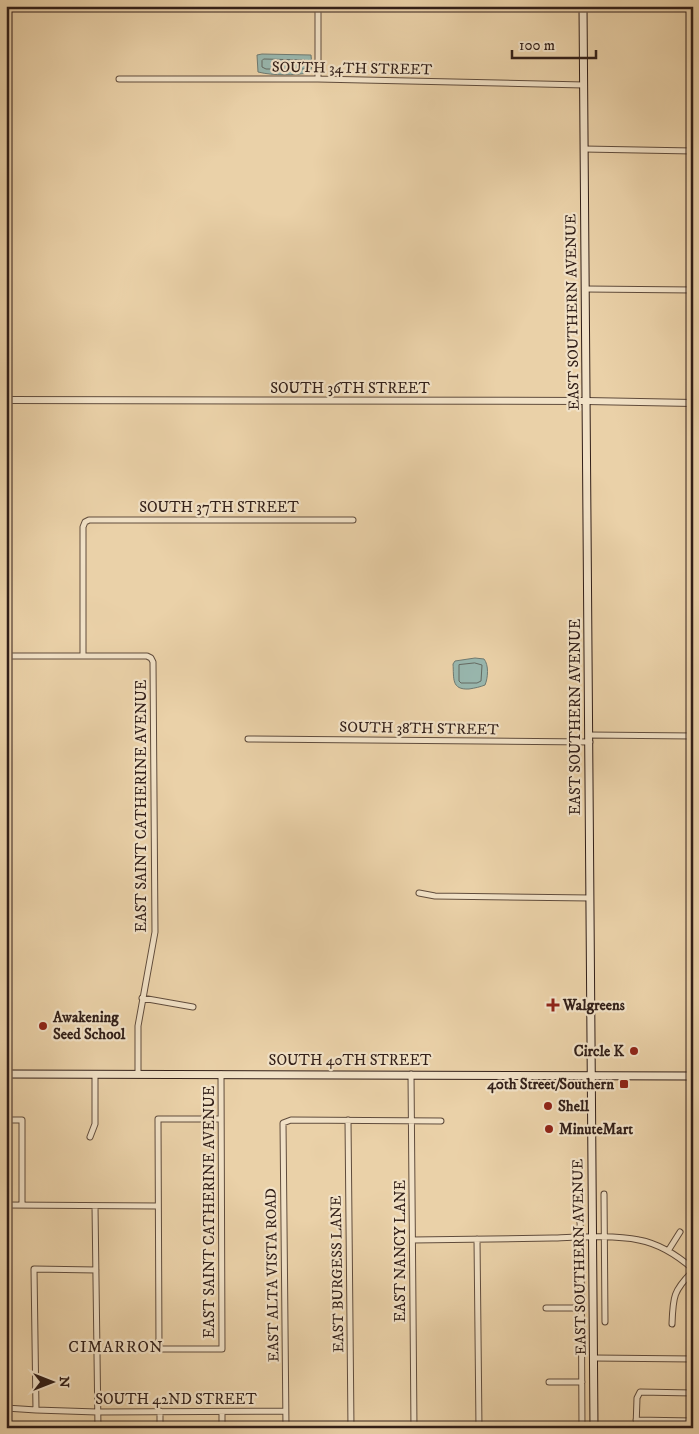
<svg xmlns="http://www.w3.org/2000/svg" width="699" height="1434" font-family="'IM FELL DW Pica',serif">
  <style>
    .water { fill: #98b6ad; stroke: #6f7a71 }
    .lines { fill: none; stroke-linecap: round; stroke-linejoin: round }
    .shore { stroke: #656a62; stroke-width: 1 }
    .minor-casing { stroke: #604c3c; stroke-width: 7 }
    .tertiary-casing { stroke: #604c3c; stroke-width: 8 }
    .secondary-casing { stroke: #321f18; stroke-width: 9 }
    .minor { stroke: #f1e1c6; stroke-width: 5 }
    .tertiary { stroke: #f1e1c6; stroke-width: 6 }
    .secondary { stroke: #f1e1c6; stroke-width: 7 }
    .poi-dot { fill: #8f2418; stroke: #f1e1c6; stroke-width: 2 }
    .labels { text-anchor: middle; stroke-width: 4.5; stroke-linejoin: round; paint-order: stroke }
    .street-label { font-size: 15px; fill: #321f18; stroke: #f1e1c6 }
    .poi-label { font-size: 15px; font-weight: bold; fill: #321f18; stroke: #f1e1c6; text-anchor: start }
    .neighbourhood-label { font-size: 16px; letter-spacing: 1px; fill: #321f18; stroke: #f1e1c6 }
  </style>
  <rect width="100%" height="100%" fill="#ead1a8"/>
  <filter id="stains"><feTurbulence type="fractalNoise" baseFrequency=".004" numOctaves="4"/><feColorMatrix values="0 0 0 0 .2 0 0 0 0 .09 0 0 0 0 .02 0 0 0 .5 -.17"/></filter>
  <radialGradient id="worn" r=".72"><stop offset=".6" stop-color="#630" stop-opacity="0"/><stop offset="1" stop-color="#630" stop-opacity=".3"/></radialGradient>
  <!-- water -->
  <path class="water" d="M262 54 311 55 312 66 310 73C294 75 274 76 258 72L257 55Z
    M475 658 484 659C489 665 488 678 485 685 480 687 475 688 469 689 451 690 454 678 453 664L455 661Z"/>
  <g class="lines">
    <!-- shore -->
    <path class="shore" d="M264 59 305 60 307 65 304 69H266L262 67V61Z
      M475 663 482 665 481 681 477 683H461L459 681V665Z"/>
    <defs>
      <path id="minor" d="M318 6V79
        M119 79H318L584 85
        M584 149 693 151
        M586 289 693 290
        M83 655V527L85 522 89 520H353
        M6 656H147L151 658 153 662 155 932 138 1026V1074
        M589 735 693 736
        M248 739 590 742
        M419 893 435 896 590 898
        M142 998 193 1007
        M411 1074 414 1428
        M221 1119H158L159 1349H222L221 1074
        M6 1120H22V1205
        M348 1120 351 1428
        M90 1137 95 1124V1074
        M604 1194 605 1322
        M6 1205 158 1206
        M95 1206 98 1428
        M579 1208 581 1237 582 1428
        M477 1239 479 1428
        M413 1240C461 1239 508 1239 555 1238 580 1237 616 1235 639 1240 660 1244 677 1255 693 1269
        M668 1251 680 1232
        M546 1308H581
        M672 1324C673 1297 673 1291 693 1271
        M594 1358 693 1359
        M549 1382H582
        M6 1408 36 1410 97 1412 285 1411
        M36 1410 34 1269 96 1270
        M160 1411V1428
        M222 1412V1428
        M636 1420 693 1421
        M286 1428 283 1123 291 1120 441 1121
        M636 1428 637 1398 640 1392 693 1393"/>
      <path id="tertiary" d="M6 400 587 401 693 403"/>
      <path id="secondary" d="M583 6 594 1428
        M6 1074 693 1076"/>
    </defs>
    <!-- minor casing -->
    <use href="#minor" class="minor-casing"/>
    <!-- tertiary casing -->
    <use href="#tertiary" class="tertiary-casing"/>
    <!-- secondary casing -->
    <use href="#secondary" class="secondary-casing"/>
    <!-- minor -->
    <use href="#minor" class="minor"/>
    <!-- tertiary -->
    <use href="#tertiary" class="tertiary"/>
    <!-- secondary -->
    <use href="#secondary" class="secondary"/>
  </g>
  <!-- markers -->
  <g class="poi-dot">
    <path d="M550.5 997.5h5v5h5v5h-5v5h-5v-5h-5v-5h5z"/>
    <circle cx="43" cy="1026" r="5"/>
    <circle cx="634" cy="1051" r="5"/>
    <rect x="619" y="1079" width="10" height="10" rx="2.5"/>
    <circle cx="548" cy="1106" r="5"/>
    <circle cx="549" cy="1129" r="5"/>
  </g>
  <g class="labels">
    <!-- street labels -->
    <g class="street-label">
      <text transform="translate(352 68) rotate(1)" y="5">SOUTH 34TH STREET</text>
      <text transform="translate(572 312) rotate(-91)" y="5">EAST SOUTHERN AVENUE</text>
      <text x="350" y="393">SOUTH 36TH STREET</text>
      <text x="219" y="512">SOUTH 37TH STREET</text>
      <text transform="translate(575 717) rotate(-90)" y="5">EAST SOUTHERN AVENUE</text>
      <text transform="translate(419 728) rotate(1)" y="5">SOUTH 38TH STREET</text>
      <text transform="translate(141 806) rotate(-90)" y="5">EAST SAINT CATHERINE AVENUE</text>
      <text x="350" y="1065">SOUTH 40TH STREET</text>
      <text transform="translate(209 1212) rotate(-90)" y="5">EAST SAINT CATHERINE AVENUE</text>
      <text transform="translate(400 1251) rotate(-90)" y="5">EAST NANCY LANE</text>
      <text transform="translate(579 1257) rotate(-91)" y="5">EAST SOUTHERN AVENUE</text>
      <text transform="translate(337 1274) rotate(-91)" y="5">EAST BURGESS LANE</text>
      <text transform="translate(272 1275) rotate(-91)" y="5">EAST ALTA VISTA ROAD</text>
      <text x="176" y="1404">SOUTH 42ND STREET</text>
    </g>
    <!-- poi labels -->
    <g class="poi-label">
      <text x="563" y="1010">Walgreens</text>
      <text x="53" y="1022">Awakening<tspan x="53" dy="17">Seed School</tspan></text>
      <text x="624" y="1056" text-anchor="end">Circle K</text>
      <text x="614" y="1089" text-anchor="end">40th Street/Southern</text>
      <text x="558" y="1111">Shell</text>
      <text x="559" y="1134">MinuteMart</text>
    </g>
    <!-- neighbourhood labels -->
    <g class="neighbourhood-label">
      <text x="116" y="1352">CIMARRON</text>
    </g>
  </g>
  <!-- margin -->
  <rect width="699" height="1434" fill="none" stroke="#ead1a8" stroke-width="25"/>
  <rect x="8" y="8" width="684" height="1419" fill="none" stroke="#321f18" stroke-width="2.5"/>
  <rect x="12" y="12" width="674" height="1409" fill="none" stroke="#321f18"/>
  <!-- north arrow -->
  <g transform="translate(52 1382) rotate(90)" stroke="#f1e1c6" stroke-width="4" paint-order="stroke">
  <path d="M0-4L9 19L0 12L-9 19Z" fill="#321f18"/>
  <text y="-8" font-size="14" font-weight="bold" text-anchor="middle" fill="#321f18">N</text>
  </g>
  <!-- scale -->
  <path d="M512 50v8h84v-8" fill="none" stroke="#321f18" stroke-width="2.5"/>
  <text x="519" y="50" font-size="15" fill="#321f18" stroke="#f1e1c6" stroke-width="4" paint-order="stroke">100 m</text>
  <rect width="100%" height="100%" filter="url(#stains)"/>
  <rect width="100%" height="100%" fill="url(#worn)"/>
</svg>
